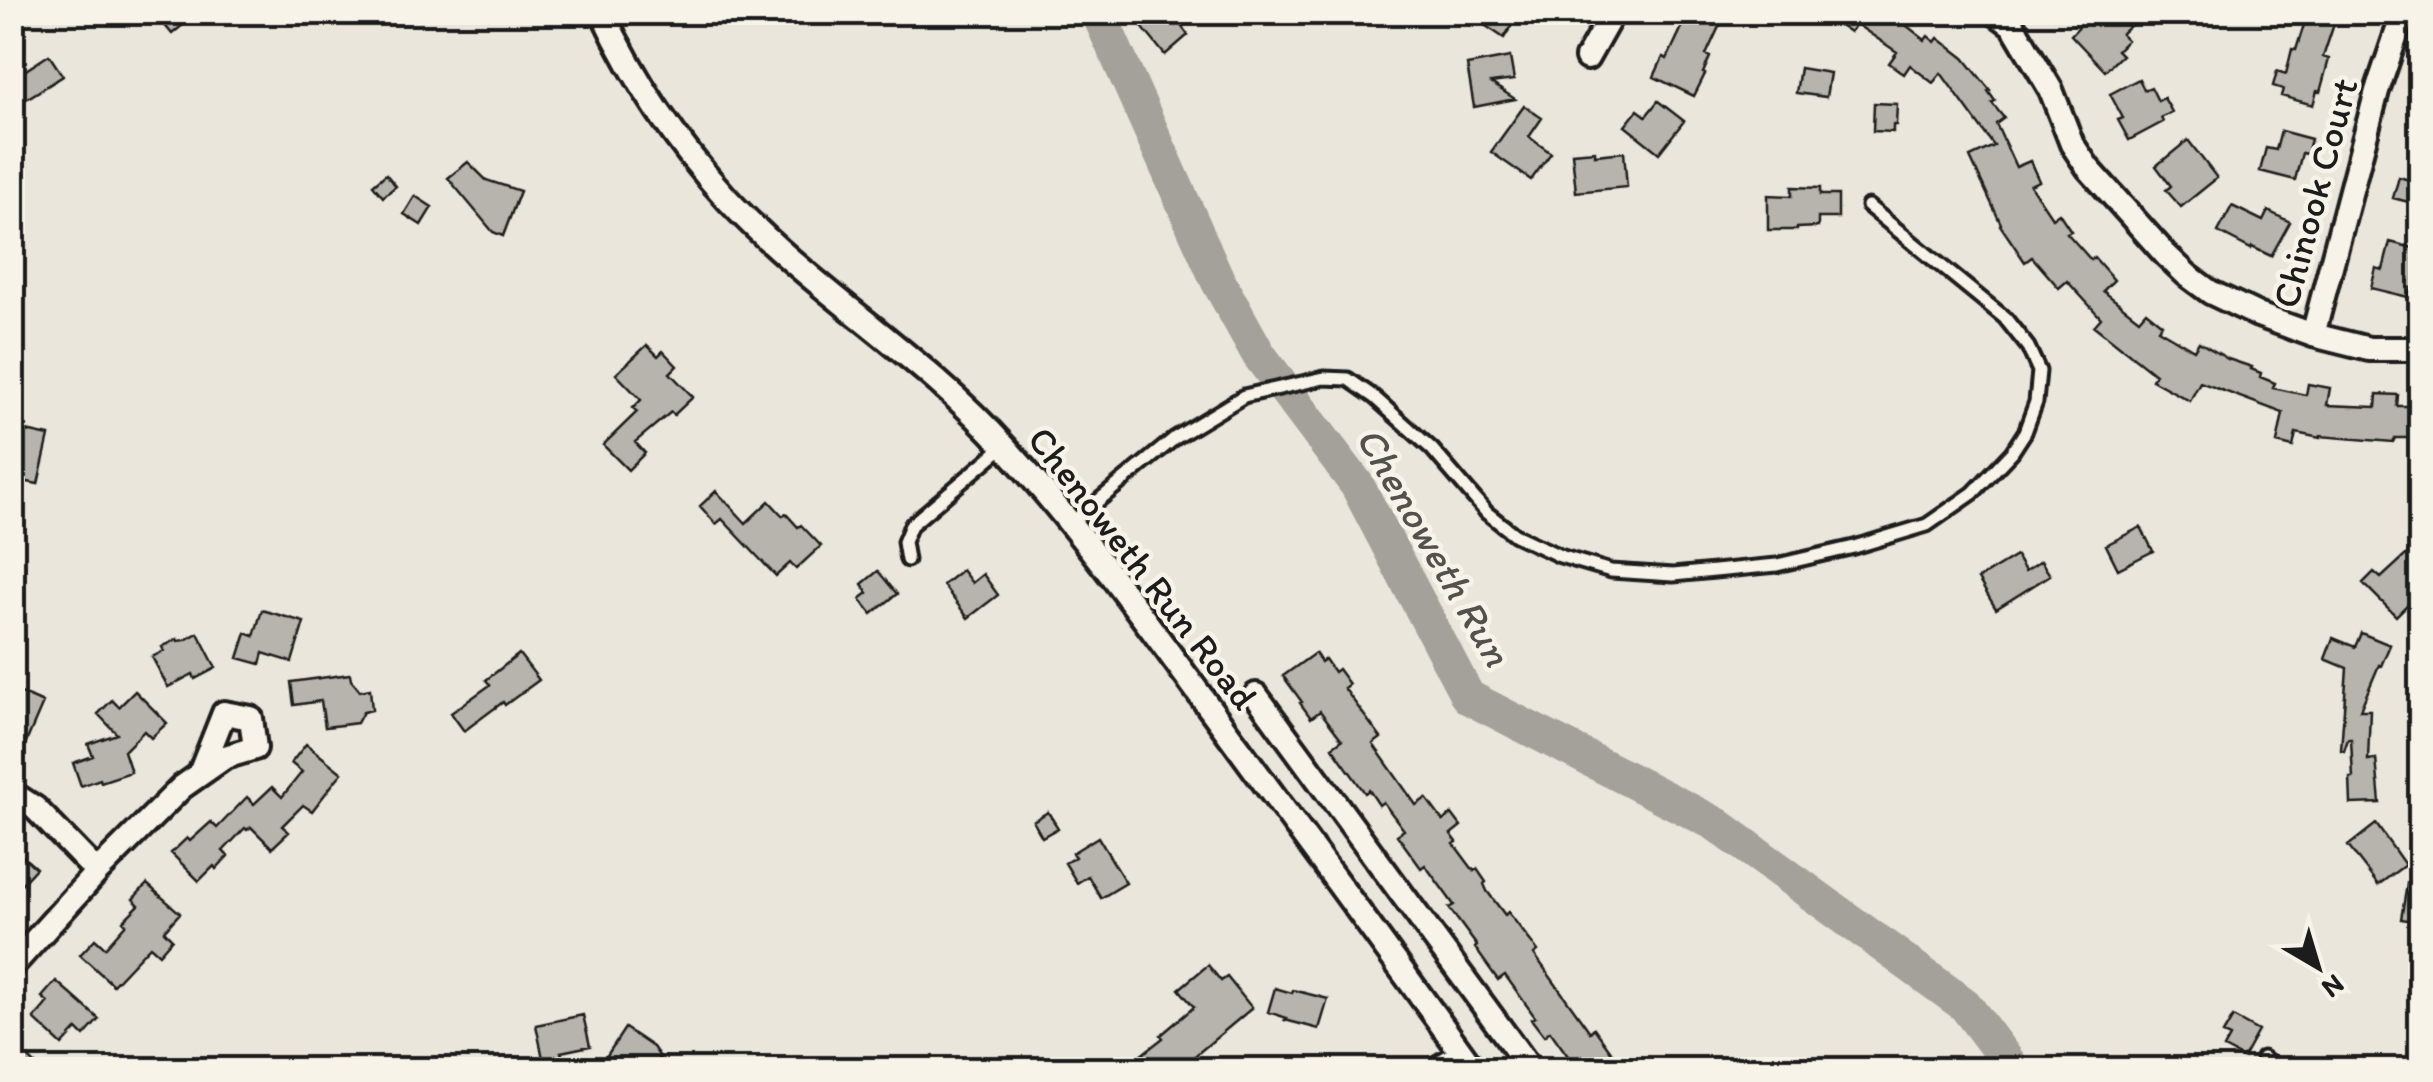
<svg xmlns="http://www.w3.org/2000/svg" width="2433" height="1082" font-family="Itim,sans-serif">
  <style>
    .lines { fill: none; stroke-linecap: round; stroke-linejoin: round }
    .river { stroke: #a3a19a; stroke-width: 35 }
    .building { fill: #b6b4ac; stroke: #1c1c1c; stroke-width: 2.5 }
    .service-casing { stroke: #1c1c1c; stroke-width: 19 }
    .minor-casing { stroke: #1c1c1c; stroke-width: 30 }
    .service { stroke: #f7f3e8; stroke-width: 11 }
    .minor { stroke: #f7f3e8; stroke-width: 22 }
    .labels { text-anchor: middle; stroke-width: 9; stroke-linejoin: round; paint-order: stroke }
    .street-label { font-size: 38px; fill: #1c1c1c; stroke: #f7f3e8 }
    .water-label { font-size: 40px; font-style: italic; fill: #52514e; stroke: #f7f3e8 }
  </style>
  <rect width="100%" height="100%" fill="#eae6dc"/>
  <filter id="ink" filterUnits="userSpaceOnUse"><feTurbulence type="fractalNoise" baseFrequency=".01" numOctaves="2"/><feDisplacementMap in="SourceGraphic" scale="20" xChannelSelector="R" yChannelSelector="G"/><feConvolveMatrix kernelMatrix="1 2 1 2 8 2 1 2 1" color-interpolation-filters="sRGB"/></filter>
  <g filter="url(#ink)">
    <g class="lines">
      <!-- river -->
      <path class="river" d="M1098 12 1218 281 1259 355 1357 485 1468 697 1716 824 1965 1005 2014 1070"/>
    </g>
    <!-- building -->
    <path class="building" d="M154 12H174L184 24 172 34Z
      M1149 12H1200L1182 27 1188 35 1165 55 1138 22Z
      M1465 12H1520L1504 38Z
      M1655 12H1710L1723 18 1706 55 1710 57 1703 73 1705 74 1694 96 1654 77 1663 57 1667 59 1683 25Z
      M1839 12H1902L1898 19 1925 40 1928 36 1935 42 1938 38 1964 58 1990 90 1988 91 1995 101 1992 103 2004 118 1996 124 2016 167 2030 161 2039 181 2030 185 2052 218 2059 213 2071 231 2067 233 2091 260 2094 257 2114 280 2103 291 2139 319 2146 311 2162 324 2158 329 2194 350 2199 342 2228 359 2252 367 2251 369 2261 373 2260 377 2275 383 2273 388 2306 395 2308 384 2330 388 2327 405 2376 407 2377 394 2398 395 2397 406H2420V438H2395L2393 442 2320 436V438L2296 433 2293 447 2277 443 2283 413 2200 382 2190 401 2152 380 2155 374 2094 326 2101 318 2067 281 2059 288 2032 257 2025 262 2000 225 2001 224 1970 157 1994 146 1941 73 1933 83 1910 65 1904 74 1889 63 1897 52 1856 24 1850 32 1837 23 1843 15Z
      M2101 12H2119L2131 25 2121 34 2127 40 2117 50 2122 55 2105 71 2071 35 2086 19 2090 23Z
      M2308 12H2338L2323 57 2329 59 2320 92 2317 91 2313 105 2281 96 2283 89 2273 86 2277 71 2286 74 2292 49 2296 50Z
      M49 55 63 76 23 101 12 85V79Z
      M1510 57 1514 80 1491 83 1515 99 1474 107 1467 65Z
      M1800 68 1830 73 1826 97 1796 93Z
      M2139 79 2144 90 2151 87 2158 101 2164 98 2172 112 2161 118 2163 122 2129 140 2118 120 2123 118 2110 94Z
      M1658 101 1684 121 1659 153 1625 126 1638 110 1646 116Z
      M1874 103 1897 104 1896 125H1893V132L1873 131Z
      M1524 106 1542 118 1529 137 1551 153 1531 180 1491 152Z
      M2281 131 2311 139 2307 154 2302 153 2295 180 2260 171 2266 148 2276 150Z
      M2188 140 2217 178 2181 207 2166 190 2171 186 2156 166Z
      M1595 151V155L1624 152 1627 187 1576 192 1572 153Z
      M468 162 486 180 520 191 503 236 493 232 448 178Z
      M386 174 396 186 383 197 373 185Z
      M2399 177 2420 183V205L2393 198Z
      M1792 187 1820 188V195H1838V218H1818V227L1797 228V230H1768V195L1792 196Z
      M415 196 432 207 421 225 404 214Z
      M2232 206 2263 221 2268 211 2290 222 2271 256 2252 247 2251 249 2218 232Z
      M2390 242 2417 249 2414 259 2420 263 2414 288H2411L2408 297 2371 288 2376 268 2383 270Z
      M647 345 658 356 663 351 677 366 670 373 693 397 674 415 671 412 635 442 645 453 628 470 603 445 637 412 633 408 641 400 616 374Z
      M17 429 49 436 38 484 12 479V452Z
      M716 491 746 523 769 501 783 516 786 514 798 527 801 525 821 546 796 569 790 563 776 576 722 519 716 524 700 506Z
      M2141 527 2153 551 2118 569 2106 545Z
      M2420 542V606L2413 599 2396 616 2363 583 2374 572 2381 578Z
      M2016 556 2025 571 2041 561 2050 575 1996 609 1978 579Z
      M962 570 972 583 983 574 998 595 968 618 943 585Z
      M878 571 897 594 872 614 860 599 868 593 862 584Z
      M262 610 304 622 292 662 263 653 260 664 238 658 246 633 254 636Z
      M198 633 216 668 195 679 193 674 168 687 152 657 164 651 162 647 177 639 178 641 185 640Z
      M2361 633 2390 645 2381 666 2379 665 2360 710H2370L2368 760 2376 759 2380 803 2351 804 2350 778H2353L2351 739H2348L2344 751 2341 750 2347 668 2325 659 2333 638 2355 647Z
      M1315 653 1321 662 1325 659 1334 672 1338 669 1349 684 1344 688 1381 738 1373 744 1416 805 1426 798 1443 821 1452 814 1461 826 1451 834 1457 842 1454 844 1474 871 1477 869 1486 882 1484 884 1487 891 1505 915 1508 912 1538 951 1534 954 1590 1032 1594 1028 1620 1064 1612 1070H1578L1550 1031 1544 1036 1531 1019 1535 1017 1505 975 1498 980 1475 948 1477 946 1449 908 1454 905 1425 865 1421 868 1397 835 1404 830 1383 802 1379 805 1369 790 1365 793 1332 747 1342 740 1320 711 1311 718 1300 703 1302 702 1283 676Z
      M519 654 539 680 505 705 503 702 464 731 451 713 490 685 486 680Z
      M350 674 351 680 360 691 370 689 372 710 363 712 357 723 325 727 321 701 294 705 291 682Z
      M12 689 43 703 24 747 12 742Z
      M135 691 167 723 151 738 144 731 124 751 131 772 101 782 100 779 81 786 73 763 93 756 88 744 117 734 98 714 112 700 119 707Z
      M306 744 342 773 336 780 312 811 303 805 282 826 289 832 272 848 251 827 247 830 245 828 223 851 228 856 216 869 214 866 199 881 171 853 187 838 190 841 211 822 217 828 247 797 254 804 272 787 282 797 302 772 291 763Z
      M1048 812 1058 828 1042 837 1033 821Z
      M2376 824 2405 865 2378 885 2348 846Z
      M1098 837 1126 883 1101 898 1088 876 1077 883 1065 863 1075 857 1072 853Z
      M12 847 36 868 12 894Z
      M2412 856H2420V922L2401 919Z
      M147 884 180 913 164 931 172 939 159 954 150 946 113 985 80 955 95 939 105 948 126 924 123 921 139 905 133 899Z
      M1208 965 1221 981 1227 977 1252 1008 1178 1070H1122L1163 1038 1161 1035 1194 1007 1179 989Z
      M56 981 99 1019 84 1036 77 1029 62 1045 34 1019 48 1002 42 997Z
      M1275 988 1292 993 1293 990 1328 999 1319 1029 1285 1020 1287 1018 1268 1012Z
      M583 1015 590 1046 561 1052 563 1058 544 1063 536 1025Z
      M2233 1017 2258 1031 2243 1058 2224 1048 2230 1037 2223 1034Z
      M625 1028 653 1047 660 1057 652 1070H619L604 1060Z
      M12 1041 41 1070H12Z"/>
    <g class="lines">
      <defs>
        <path id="service" d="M1071 523 1175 438 1244 396 1324 378 1348 379 1374 397 1432 449 1487 513 1515 535 1560 556 1611 571 1673 575 1777 565 1854 547 1927 525 1973 493 2012 452 2025 432 2036 402 2039 371 2028 347 2005 318 1868 206
          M907 560 904 542 911 525 1004 446
          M2263 1058 2277 1070"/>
        <path id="minor" d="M602 12C635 82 676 143 728 200 812 290 922 355 1005 447 1083 533 1150 627 1219 721 1304 837 1390 953 1474 1070
          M1994 12 2013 26 2051 90 2072 144 2088 168 2166 255 2187 275 2210 292 2258 315 2313 335 2369 349H2420
          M1587 58 1613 12
          M2313 335 2377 91 2404 12
          M1256 695 1531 1070
          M12 793 35 808 97 872
          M12 966 97 872 182 787 225 757 255 748 251 718 224 713 201 771
          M1435 1070 1462 1054"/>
      </defs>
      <!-- service casing -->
      <use href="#service" class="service-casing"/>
      <!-- minor casing -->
      <use href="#minor" class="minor-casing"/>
      <!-- service -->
      <use href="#service" class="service"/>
      <!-- minor -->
      <use href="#minor" class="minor"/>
    </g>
  </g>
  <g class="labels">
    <!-- street labels -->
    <g class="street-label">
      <text transform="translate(2315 193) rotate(-75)" y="13">Chinook Court</text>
      <text transform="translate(1143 568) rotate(52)" y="13">Chenoweth Run Road</text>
    </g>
    <!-- water labels -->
    <g class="water-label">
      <text transform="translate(1434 546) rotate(60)" y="14">Chenoweth Run</text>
    </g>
  </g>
  <!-- margin -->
  <rect width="2433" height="1082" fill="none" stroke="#f7f3e8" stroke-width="50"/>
  <rect x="25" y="25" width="2383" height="1032" fill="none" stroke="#1c1c1c" stroke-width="4" filter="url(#ink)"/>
  <!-- north arrow -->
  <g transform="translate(2318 967) rotate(142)" stroke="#f7f3e8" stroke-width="8" paint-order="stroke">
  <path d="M0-8L18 38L0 25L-18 38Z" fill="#1c1c1c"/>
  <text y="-15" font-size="28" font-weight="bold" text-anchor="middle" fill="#1c1c1c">N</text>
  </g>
</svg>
